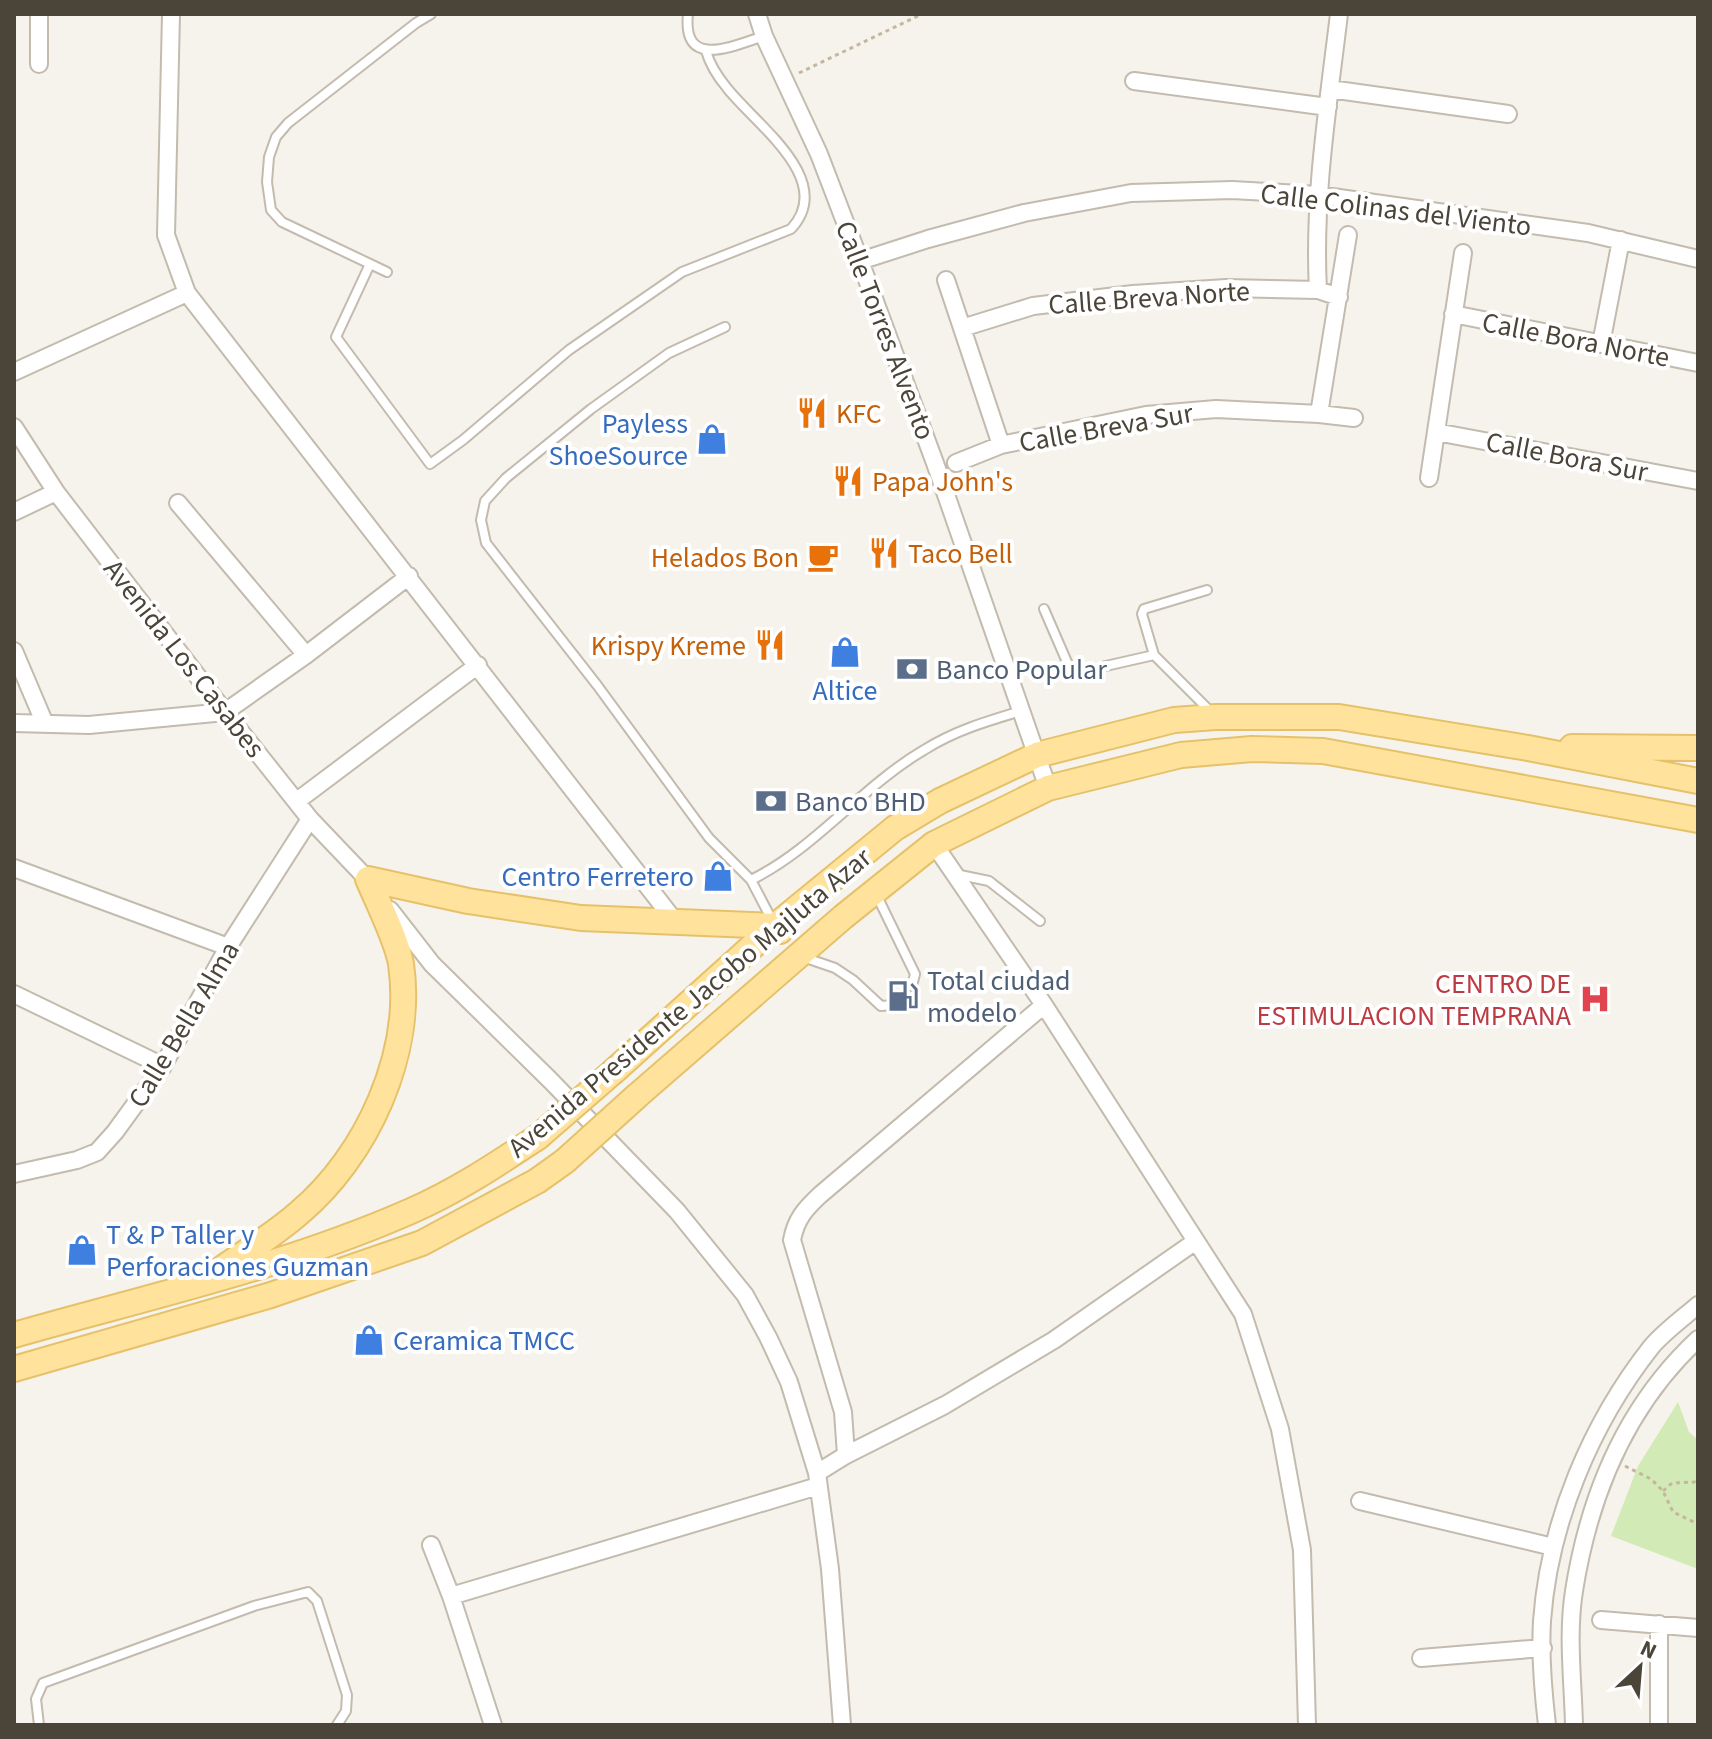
<svg xmlns="http://www.w3.org/2000/svg" width="1712" height="1739" font-family="'Source Sans 3',sans-serif">
  <style>
    .green { fill: #d2eab5 }
    .lines { fill: none; stroke-linecap: round; stroke-linejoin: round }
    .service-casing { stroke: #c2bbae; stroke-width: 12 }
    .minor-casing { stroke: #c2bbae; stroke-width: 20 }
    .primary-casing { stroke: #e6c16a; stroke-width: 28 }
    .path { stroke: #c4b79f; stroke-width: 3; stroke-dasharray: 4 4; stroke-linecap: butt }
    .service { stroke: #fff; stroke-width: 8 }
    .minor { stroke: #fff; stroke-width: 16 }
    .primary { stroke: #ffe39c; stroke-width: 24 }
    .primary-bridge-casing { stroke: #e6c16a; stroke-width: 28; stroke-linecap: butt }
    .primary-bridge { stroke: #ffe39c; stroke-width: 24 }
    .labels { text-anchor: middle; stroke-width: 8; stroke-linejoin: round; paint-order: stroke }
    .street-label { font-size: 28px; fill: #4b4439; stroke: #fff }
    .food-label { font-size: 28px; fill: #c56008; stroke: #fff; text-anchor: start }
    .shop-label { font-size: 28px; fill: #366cbe; stroke: #fff; text-anchor: end }
    .service-label { font-size: 28px; fill: #4e5e75; stroke: #fff; text-anchor: start }
    .health-label { font-size: 28px; fill: #be3a42; stroke: #fff; text-anchor: end }
  </style>
  <rect width="100%" height="100%" fill="#f6f3ec"/>
  <!-- green -->
  <path class="green" d="M1678 1402 1689 1432 1698 1440V1569L1611 1536 1638 1466Z"/>
  <g class="lines">
    <defs>
      <path id="service" d="M688 14C682 70 733 46 764 36
        M370 264 336 337 430 464 463 440 569 350 682 272 791 229C837 180 755 124 727 88 717 76 710 65 706 51
        M387 272 282 222 271 210 267 182 269 157 276 137 288 123 416 23 431 14
        M725 327 669 353 591 409 506 478 485 501 481 520 486 543 597 685 709 838 751 880 773 922
        M1044 609 1070 669 1075 673 1154 655 1212 713
        M1154 655 1142 614 1144 609 1207 590
        M955 874 989 881 1040 921
        M751 880C816 848 861 787 924 750 954 731 987 721 1021 711
        M877 896 915 974 912 986
        M803 957 835 968 853 980 881 1006 894 1005
        M39 1725 36 1699 43 1683 254 1606 308 1592 317 1601 347 1695 346 1711 337 1725"/>
      <path id="minor" d="M39 14V64
        M171 14 166 235 187 293 677 924
        M757 14 764 36 819 154 860 261 935 463 1048 788
        M1134 81 1328 107
        M1330 89 1508 114
        M860 261 928 239 1024 213 1131 193 1232 190 1318 195 1588 233 1698 259
        M946 280 1001 445
        M1318 290C1313 198 1328 106 1339 14
        M1453 314 1698 363
        M962 328 1033 306 1133 294 1226 288 1318 290 1339 297
        M1601 344 1621 240
        M14 372 187 293
        M1319 414 1348 235
        M14 427 56 492 225 712 310 819 372 884
        M1436 432 1698 481
        M956 463 1001 445 1146 415 1216 409 1319 414 1354 418
        M1429 478 1463 253
        M178 503 306 655
        M14 512 56 492
        M14 651 45 724
        M14 723 89 725 225 712 306 655 409 576
        M297 801 478 665
        M934 844 1044 1005 1243 1314 1280 1429 1302 1550 1307 1725
        M14 868 228 947
        M390 910 432 964 551 1081 677 1211 745 1295 768 1337 789 1382 817 1473 830 1569 842 1725
        M14 994 163 1066
        M14 1174 77 1160 97 1152 115 1132 163 1066 228 947 310 819
        M846 1455 945 1405 1054 1340 1196 1241
        M817 1473 846 1455 843 1412 792 1240C796 1219 805 1209 820 1195L1044 1005
        M1360 1501 1553 1547
        M431 1545 451 1596 493 1725
        M451 1596 818 1486
        M1601 1620 1698 1628
        M1659 1624V1725
        M1421 1658 1543 1648
        M1547 1725C1543 1691 1540 1655 1542 1621 1549 1523 1591 1423 1652 1346 1665 1331 1683 1318 1698 1305
        M1574 1725C1573 1681 1567 1635 1574 1591 1589 1496 1626 1406 1698 1339"/>
      <path id="primary" d="M1572 747 1698 748
        M368 879 468 901 581 918 775 926 780 931
        M614 1071 775 926 895 828 940 801 1037 755 1174 720 1216 717H1339L1528 748 1698 781
        M638 1095 843 917 934 844 1048 788 1181 755 1252 749 1323 751 1698 820
        M220 1270C246 1252 275 1234 299 1213 367 1156 414 1053 401 964 397 940 378 903 368 879
        M14 1335C147 1297 284 1267 411 1211 457 1191 497 1164 538 1137
        M14 1369 271 1295 422 1243 537 1181 565 1161"/>
    </defs>
    <!-- service casing -->
    <use href="#service" class="service-casing"/>
    <!-- minor casing -->
    <use href="#minor" class="minor-casing"/>
    <!-- primary casing -->
    <use href="#primary" class="primary-casing"/>
    <!-- path -->
    <path class="path" d="M799 73 922 14
      M1625 1466 1651 1479 1663 1491 1673 1512 1698 1524
      M1663 1491 1672 1483 1695 1482 1698 1485"/>
    <!-- service -->
    <use href="#service" class="service"/>
    <!-- minor -->
    <use href="#minor" class="minor"/>
    <!-- primary -->
    <use href="#primary" class="primary"/>
    <defs>
      <path id="primary-bridge" d="M538 1137 614 1071
        M565 1161 638 1095"/>
    </defs>
    <!-- primary-bridge casing -->
    <use href="#primary-bridge" class="primary-bridge-casing"/>
    <!-- primary-bridge -->
    <use href="#primary-bridge" class="primary-bridge"/>
  </g>
  <!-- icons -->
  <defs>
    <symbol id="restaurant-bare" viewBox="-9 -9 18 18"><path d="M-5-6h1v4h1v-4h1v4h1v-4h1v5L-1.5 .5V6h-2V.5L-5-1ZM5-6V6H3V1.5H1.5Q1.5-4 5-6Z" fill="#e8710a" stroke="#fff" stroke-width="2.5" paint-order="stroke"/></symbol>
    <symbol id="shop-bare" viewBox="-9 -9 18 18"><path d="M-5-2.5h2.3a2.7 3.5 0 0 1 5.4 0H5L5.5 6h-11ZM-1.5-2.5h3a1.5 2.3 0 0 0-3 0Z" fill="#3f7fe0" stroke="#fff" stroke-width="2.5" paint-order="stroke"/></symbol>
    <symbol id="cafe-bare" viewBox="-9 -9 18 18"><path d="M-5.5-4.5H6V0H3Q3 3.5 0 3.5H-2.5Q-5.5 3.5-5.5 0ZM3-3.2v2h1.7v-2ZM-6 4.5H4V6H-6Z" fill="#e8710a" stroke="#fff" stroke-width="2.5" paint-order="stroke"/></symbol>
    <symbol id="bank-bare" viewBox="-9 -9 18 18"><path d="M-6-4H6V4H-6ZM0-2.3a2.3 2.3 0 1 0 0 4.6a2.3 2.3 0 1 0 0-4.6Z" fill="#5c6f8a" stroke="#fff" stroke-width="2.5" paint-order="stroke"/></symbol>
    <symbol id="fuel-bare" viewBox="-9 -9 18 18"><path d="M-5.5-6h7V0h2V4h1.3V-2.5L3-4.5l.8-.8L6-3V5H2.5V1h-1V6h-7ZM-4.2-4.7v3.2H.2V-4.7Z" fill="#5c6f8a" stroke="#fff" stroke-width="2.5" paint-order="stroke"/></symbol>
    <symbol id="hospital-bare" viewBox="-9 -9 18 18"><path d="M-5-5h3v3.5h4V-5h3V5h-3V1.5h-4V5h-3Z" fill="#e0444e" stroke="#fff" stroke-width="2.5" paint-order="stroke"/></symbol>
  </defs>
  <g fill-rule="evenodd">
    <use href="#restaurant-bare" x="790" y="391" width="44" height="44"/>
    <use href="#shop-bare" x="690" y="417" width="44" height="44"/>
    <use href="#restaurant-bare" x="826" y="459" width="44" height="44"/>
    <use href="#restaurant-bare" x="862" y="531" width="44" height="44"/>
    <use href="#cafe-bare" x="801" y="535" width="44" height="44"/>
    <use href="#restaurant-bare" x="748" y="623" width="44" height="44"/>
    <use href="#shop-bare" x="823" y="630" width="44" height="44"/>
    <use href="#bank-bare" x="890" y="647" width="44" height="44"/>
    <use href="#bank-bare" x="749" y="779" width="44" height="44"/>
    <use href="#shop-bare" x="696" y="854" width="44" height="44"/>
    <use href="#fuel-bare" x="881" y="974" width="44" height="44"/>
    <use href="#hospital-bare" x="1573" y="977" width="44" height="44"/>
    <use href="#shop-bare" x="60" y="1228" width="44" height="44"/>
    <use href="#shop-bare" x="347" y="1318" width="44" height="44"/>
  </g>
  <g class="labels">
    <!-- street labels -->
    <g class="street-label">
      <text transform="translate(1396 209) rotate(7)" y="10">Calle Colinas del Viento</text>
      <text transform="translate(1149 297) rotate(-4)" y="10">Calle Breva Norte</text>
      <text transform="translate(886 330) rotate(69)" y="10">Calle Torres Alvento</text>
      <text transform="translate(1576 339) rotate(11)" y="10">Calle Bora Norte</text>
      <text transform="translate(1106 427) rotate(-10)" y="10">Calle Breva Sur</text>
      <text transform="translate(1567 456) rotate(11)" y="10">Calle Bora Sur</text>
      <text transform="translate(185 658) rotate(52)" y="10">Avenida Los Casabes</text>
      <text transform="translate(689 1002) rotate(-40)" y="10">Avenida Presidente Jacobo Majluta Azar</text>
      <text transform="translate(183 1024) rotate(-59)" y="10">Calle Bella Alma</text>
    </g>
    <!-- food labels -->
    <g class="food-label">
      <text x="836" y="423">KFC</text>
      <text x="872" y="491">Papa John's</text>
      <text x="908" y="563">Taco Bell</text>
      <text x="799" y="567" text-anchor="end">Helados Bon</text>
      <text x="746" y="655" text-anchor="end">Krispy Kreme</text>
    </g>
    <!-- shop labels -->
    <g class="shop-label">
      <text x="688" y="433">Payless<tspan x="688" dy="32">ShoeSource</tspan></text>
      <text x="845" y="700" text-anchor="middle">Altice</text>
      <text x="694" y="886">Centro Ferretero</text>
      <text x="106" y="1244" text-anchor="start">T &amp; P Taller y<tspan x="106" dy="32">Perforaciones Guzman</tspan></text>
      <text x="393" y="1350" text-anchor="start">Ceramica TMCC</text>
    </g>
    <!-- service labels -->
    <g class="service-label">
      <text x="936" y="679">Banco Popular</text>
      <text x="795" y="811">Banco BHD</text>
      <text x="927" y="990">Total ciudad<tspan x="927" dy="32">modelo</tspan></text>
    </g>
    <!-- health labels -->
    <g class="health-label">
      <text x="1571" y="993">CENTRO DE<tspan x="1571" dy="32">ESTIMULACION TEMPRANA</tspan></text>
    </g>
  </g>
  <!-- border -->
  <rect width="1712" height="1739" fill="none" stroke="#4b4439" stroke-width="32"/>
  <!-- north arrow -->
  <g transform="translate(1640 1667) rotate(26)" stroke="#ffffff" stroke-width="6" paint-order="stroke">
  <path d="M0-6L14 30L0 20L-14 30Z" fill="#4b4439"/>
  <text y="-12" font-size="22" font-weight="bold" text-anchor="middle" fill="#4b4439">N</text>
  </g>
</svg>
